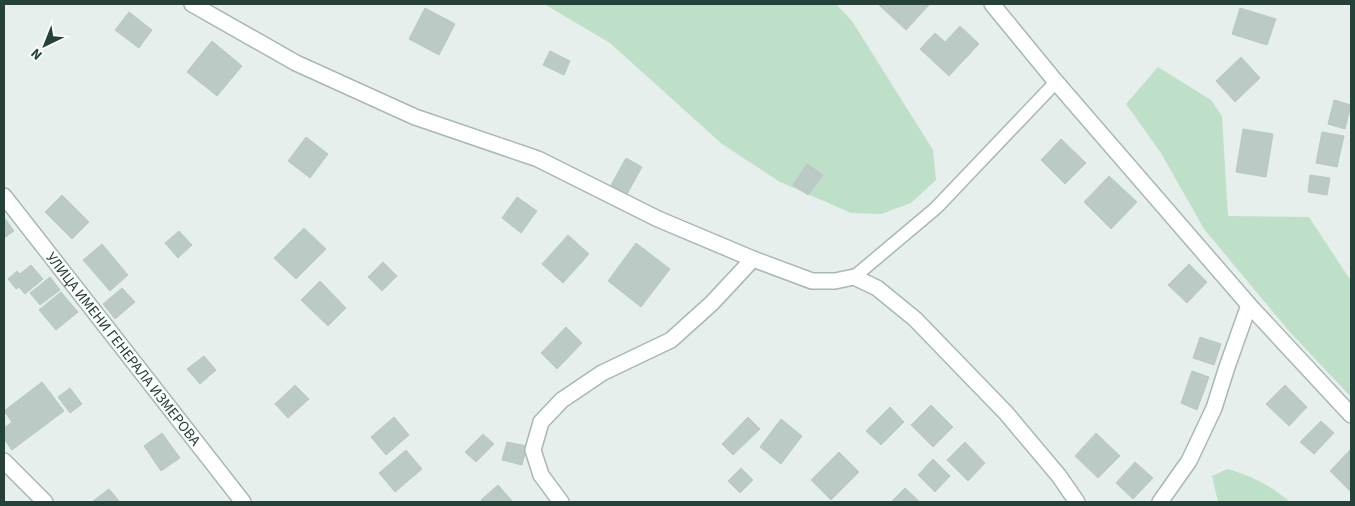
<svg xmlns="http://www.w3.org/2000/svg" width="1355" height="506" font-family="'Source Sans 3',sans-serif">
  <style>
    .green { fill: #bfe0c8 }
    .building { fill: #bbcac4; stroke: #b8c9c2 }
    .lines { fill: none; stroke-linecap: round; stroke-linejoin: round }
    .service-casing { stroke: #a8b8b2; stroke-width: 15 }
    .minor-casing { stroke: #a8b8b2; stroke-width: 18 }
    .service { stroke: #fff; stroke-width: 12 }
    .minor { stroke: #fff; stroke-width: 15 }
    .labels { text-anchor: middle; stroke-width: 5; stroke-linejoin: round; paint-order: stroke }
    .street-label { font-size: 15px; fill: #24423a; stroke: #f7fbf9 }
  </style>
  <rect width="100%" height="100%" fill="#e6efeb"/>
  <!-- green -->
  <path class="green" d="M544 4H836L852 21 933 150 936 180 911 203 881 214 851 213 780 182 722 144 610 43Z
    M1158 67 1211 100 1222 116 1228 216 1309 217 1351 281V397L1288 330 1204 229 1161 153 1126 104Z
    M1227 469C1250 475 1272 486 1290 502H1218L1212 476Z"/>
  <!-- building -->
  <path class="building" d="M878 4H930L906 30Z
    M425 8 455 24 439 55 409 39Z
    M1240 8 1276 19 1267 45 1232 34Z
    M129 12 152 30 139 48 115 30Z
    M960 26 979 44 949 76 920 49 935 33 945 42Z
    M212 41 242 66 217 96 187 72Z
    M550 51 570 61 564 75 543 65Z
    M1241 57 1260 78 1235 102 1216 81Z
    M1334 100 1351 105 1345 129 1328 124Z
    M1243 129 1273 134 1266 177 1236 172Z
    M1322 132 1344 136 1337 167 1316 163Z
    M306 137 328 154 310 178 288 161Z
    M1061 139 1086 163 1065 184 1041 160Z
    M626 158 642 167 627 194 611 185Z
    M807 164 823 175 808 195 793 185Z
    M1310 175 1330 178 1327 195 1308 192Z
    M1109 176 1137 202 1111 229 1084 202Z
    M62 195 89 222 72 239 45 212Z
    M517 197 537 211 521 233 502 218Z
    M4 217 14 231 4 238Z
    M304 228 326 249 296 279 274 258Z
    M179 231 192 245 178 258 165 243Z
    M568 235 589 254 563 283 542 264Z
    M636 243 670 269 641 307 608 281Z
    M102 244 128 275 110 291 83 260Z
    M383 262 397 276 382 291 368 277Z
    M1189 264 1207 282 1187 303 1168 285Z
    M31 265 43 279 25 294 19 287 16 289 8 279 17 271 20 274Z
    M50 277 60 290 40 305 30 293Z
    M320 281 346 308 328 326 301 300Z
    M122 288 135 302 115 319 103 304Z
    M61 292 78 312 56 330 39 310Z
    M566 327 582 343 557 369 541 353Z
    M1200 337 1221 344 1214 365 1193 358Z
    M204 356 216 370 200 384 187 369Z
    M1192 371 1209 377 1197 410 1181 403Z
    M42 382 64 411 12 450 4 439V428L12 422 4 411Z
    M295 385 309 399 288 418 275 404Z
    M1285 385 1307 407 1289 426 1266 404Z
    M70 388 82 404 70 413 58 397Z
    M931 405 953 427 933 447 911 425Z
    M890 407 904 422 881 445 866 431Z
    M394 417 409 435 386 455 371 437Z
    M748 417 760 429 733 455 722 444Z
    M781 419 802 436 781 464 760 447Z
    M1321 421 1334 433 1314 454 1300 442Z
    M162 433 180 458 161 471 144 446Z
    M1096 433 1120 456 1098 478 1075 456Z
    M483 434 494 444 476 462 465 452Z
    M507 442 527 446 522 465 502 460Z
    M965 442 985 463 968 481 947 460Z
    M406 450 422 469 395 492 379 473Z
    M1350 450 1351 452V492L1330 471Z
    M839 452 859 472 831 500 811 480Z
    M933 459 950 476 935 492 918 475Z
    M1135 462 1153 478 1133 499 1116 483Z
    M741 468 753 480 740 493 728 481Z
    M498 485 513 502H483L481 500Z
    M905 488 920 502H891Z
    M109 489 120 502H94L93 501Z"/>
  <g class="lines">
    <defs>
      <path id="service" d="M854 277 936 208 1056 82"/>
      <g id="minor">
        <path d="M192 4 296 63 415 117 538 159 658 219 753 259 812 281H835L854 277 877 288 915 319 1006 413 1059 476 1077 502"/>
        <path d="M992 4 1056 82 1249 305 1351 415"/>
        <path id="s1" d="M4 196 243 502"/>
        <path d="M4 461 45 502"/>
        <path d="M561 502 541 475 533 450 541 422 562 400 602 373 671 340 712 303 753 259"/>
        <path d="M1160 502 1189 461 1214 408 1227 367 1249 305"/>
      </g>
    </defs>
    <!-- service casing -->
    <use href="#service" class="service-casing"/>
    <!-- minor casing -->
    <use href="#minor" class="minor-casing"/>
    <!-- service -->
    <use href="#service" class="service"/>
    <!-- minor -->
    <use href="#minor" class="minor"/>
  </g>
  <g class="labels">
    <!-- street labels -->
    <g class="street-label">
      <text dy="5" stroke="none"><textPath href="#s1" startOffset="194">УЛИЦА ИМЕНИ ГЕНЕРАЛА ИЗМЕРОВА</textPath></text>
    </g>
  </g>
  <!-- border -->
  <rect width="1355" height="506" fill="none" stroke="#24423a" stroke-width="10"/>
  <!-- north arrow -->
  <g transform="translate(45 45) rotate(223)" stroke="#f7fbf9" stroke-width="4" paint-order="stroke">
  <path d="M0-4L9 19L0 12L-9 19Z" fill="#24423a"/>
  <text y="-8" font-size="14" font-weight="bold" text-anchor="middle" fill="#24423a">N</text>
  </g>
</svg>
